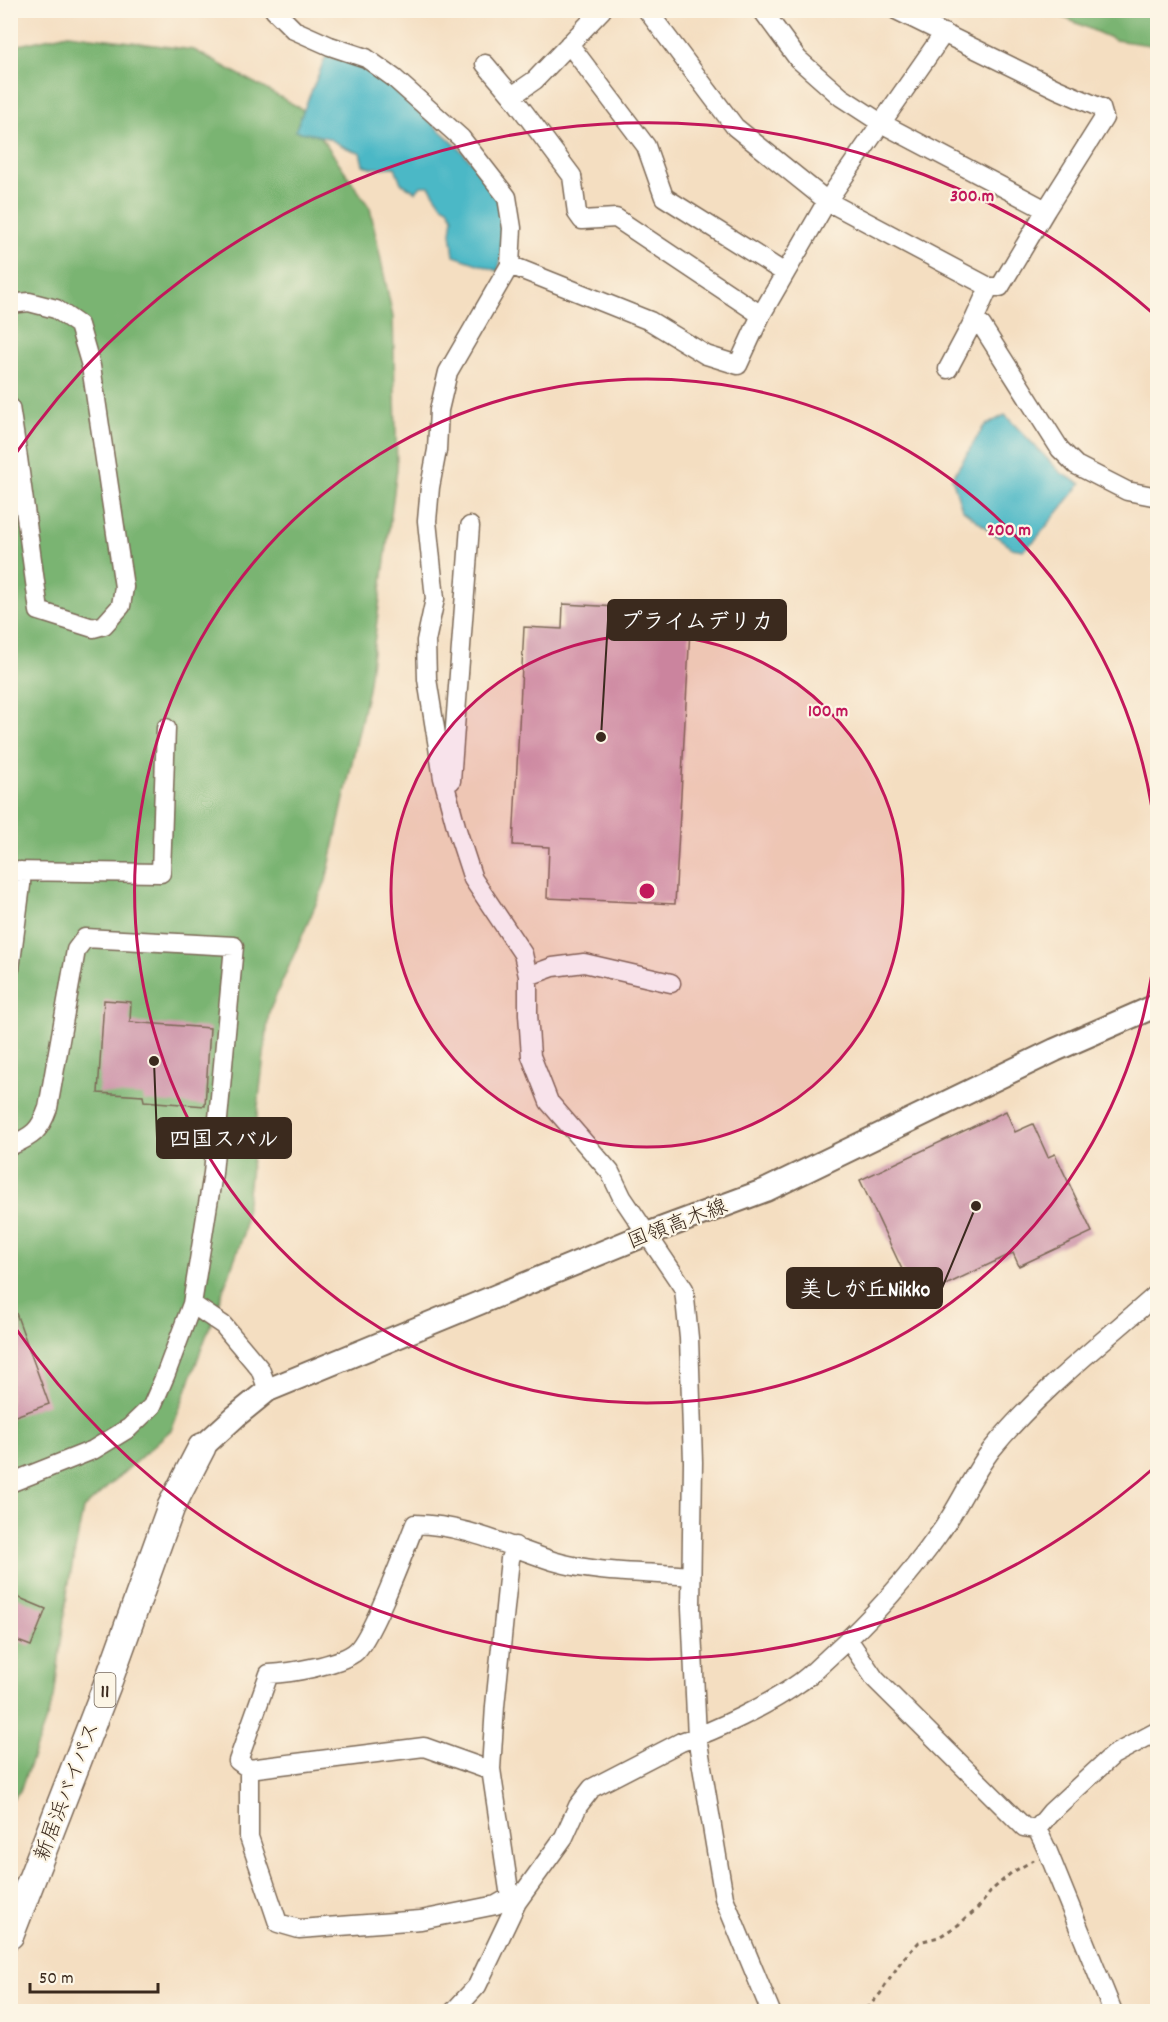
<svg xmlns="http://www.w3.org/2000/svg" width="1168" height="2022" font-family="Dekko,'Klee One',sans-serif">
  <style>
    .forest { fill: #7ab472; stroke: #5a6f48; stroke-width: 1.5 }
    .water { fill: #4bb8c6; stroke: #437172; stroke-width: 1.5 }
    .building { fill: #cc93a8 }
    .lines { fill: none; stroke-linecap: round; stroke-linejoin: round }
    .minor-casing { stroke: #7c6957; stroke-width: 21 }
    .major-casing { stroke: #7c6957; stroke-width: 26 }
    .highway-casing { stroke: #7c6957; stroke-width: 30 }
    .path { stroke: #7c6957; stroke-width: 3; stroke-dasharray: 4.5 4.5; stroke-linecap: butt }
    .minor { stroke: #fff; stroke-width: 18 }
    .major { stroke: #fff; stroke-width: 22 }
    .highway { stroke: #fff; stroke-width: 27 }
    .ring { fill: none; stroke: #c2185b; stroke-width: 3 }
    .labels { text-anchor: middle; stroke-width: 4.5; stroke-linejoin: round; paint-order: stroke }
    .shield { fill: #fcf5e5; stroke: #75675a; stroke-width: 1.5 }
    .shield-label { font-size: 20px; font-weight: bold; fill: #3b2a1e }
    .street-label { font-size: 21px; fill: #3b2a1e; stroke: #fcf5e5 }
    .centre { fill: #c2185b; stroke: #fcf5e5; stroke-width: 3 }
    .ring-label { font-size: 18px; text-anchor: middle; font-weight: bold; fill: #c2185b; stroke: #fcf5e5; stroke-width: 4.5; stroke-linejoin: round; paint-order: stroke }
    .leader { fill: none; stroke: #3b2a1e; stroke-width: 2 }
    .callout-dot { fill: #3b2a1e; stroke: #fcf5e5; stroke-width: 2 }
    .callout { fill: #3b2a1e; stroke: #3b2a1e; stroke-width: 2 }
    .callout-label { font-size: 22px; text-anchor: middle; font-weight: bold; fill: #fff }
  </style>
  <rect width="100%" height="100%" fill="#fcf5e5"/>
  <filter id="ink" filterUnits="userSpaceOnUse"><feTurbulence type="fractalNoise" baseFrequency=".0167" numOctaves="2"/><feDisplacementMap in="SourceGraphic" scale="12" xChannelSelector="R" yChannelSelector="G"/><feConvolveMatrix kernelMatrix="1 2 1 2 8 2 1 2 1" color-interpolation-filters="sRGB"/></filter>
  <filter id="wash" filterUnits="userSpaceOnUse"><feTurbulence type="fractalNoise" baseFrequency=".008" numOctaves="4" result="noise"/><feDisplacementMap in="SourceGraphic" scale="24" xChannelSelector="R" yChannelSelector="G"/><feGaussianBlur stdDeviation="1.35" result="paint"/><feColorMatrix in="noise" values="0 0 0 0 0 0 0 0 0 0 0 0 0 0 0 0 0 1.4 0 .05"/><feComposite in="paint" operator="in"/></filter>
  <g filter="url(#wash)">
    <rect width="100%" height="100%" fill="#f4dec1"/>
    <!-- forest -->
    <path class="forest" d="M1049 11H1157V46L1115 40Z
      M68 34 194 50 302 109 370 208 393 317 397 469 368 689 326 881 269 1012 243 1236 172 1429 83 1509 68 1587 54 1698 20 1791 11 1800 10 47Z"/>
    <!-- water -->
    <path class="water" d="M326 56C342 59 354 62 369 70 381 77 393 90 404 99 432 124 483 164 497 199 506 222 505 247 498 271L454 256 451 233 453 217 448 208 442 205 429 186H421L416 192 401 183 395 167 372 168 363 165 360 152C347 151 337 141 324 137 315 134 305 133 295 131Z
      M1005 415 1061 473 1081 484 1035 540 1023 550 1012 548 962 509 952 478 984 426Z"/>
    <g id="blocks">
      <!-- building -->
      <path class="building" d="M563 604 691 611 675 904 547 898 549 847 513 845 524 627 562 629Z
        M104 1000 131 1002 130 1022 210 1028 205 1106 144 1101 143 1096 98 1093Z
        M1006 1111 1015 1132 1033 1124 1048 1157 1055 1154 1092 1232 1019 1266 1013 1253 916 1299 860 1180Z
        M12 1302 49 1404 10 1418V1303Z
        M10 1594 46 1609 31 1646 10 1638Z"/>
    </g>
  </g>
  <g filter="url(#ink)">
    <use href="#blocks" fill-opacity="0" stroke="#7c6957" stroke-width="1.5"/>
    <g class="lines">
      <defs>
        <path id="minor" d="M274 10 294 30 330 46 366 58 394 78 461 138 507 197 512 228 510 265 448 372 439 410 437 450 430 487 427 521 435 599 426 641 427 679 443 778 457 830 473 879 523 954 528 976V1014L531 1056 549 1102 610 1172 622 1197 684 1289 689 1338 693 1462 691 1608 697 1737 724 1898 771 2012
          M647 10 735 127 827 201 989 287 974 320
          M762 10 798 59 841 97 881 123 1046 210 1000 287H989
          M896 10 1057 89 1101 108 1104 118 1046 210
          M569 44 646 146 664 197 785 273
          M485 64 512 96 572 176 577 213 582 220 616 218 761 315
          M512 96 535 80 602 10
          M510 265 650 321 706 355 738 365 761 315 827 201 944 33
          M10 304 29 302 56 309 79 325 91 366 124 587 121 606 104 625 93 628 39 611 18 458
          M948 369 974 320 982 326 1060 449 1076 465 1127 491 1158 497
          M10 407 18 458 10 459
          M451 781 470 526
          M10 871 161 873 166 728
          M10 969 21 885V871
          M528 976 553 967 584 963 671 983
          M10 1146C33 1136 40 1131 48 1108L76 950 85 938 234 946 213 1173 192 1304 165 1376 152 1406 129 1428 93 1450 10 1483
          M192 1304 223 1325 260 1369 268 1390
          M848 1639 875 1679 1024 1827 1037 1829 1051 1812 1113 1755 1158 1731
          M249 1769V1837L278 1923 299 1929 421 1920 496 1905 510 1897 517 1902
          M491 1769 483 1768 424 1747 249 1769 238 1761 269 1674C291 1673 337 1665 354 1653 370 1643 406 1547 415 1524 466 1525 506 1546 553 1561 596 1574 646 1572 691 1576
          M1037 1829 1048 1852 1113 2012
          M510 1897 491 1769 495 1706 510 1559 515 1546
          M453 2012 477 1986 517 1902 564 1837 578 1806 592 1788 681 1742C718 1730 768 1705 799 1683 810 1676 820 1665 830 1656 870 1620 908 1578 939 1534 959 1507 971 1476 992 1449 1039 1391 1102 1343 1158 1293"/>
        <path id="major" d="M202 1447 236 1416 268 1390 647 1234 766 1190 1055 1050 1158 1005"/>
        <path id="highway" d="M10 1935 107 1685 171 1507 202 1447"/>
      </defs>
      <!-- minor casing -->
      <use href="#minor" class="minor-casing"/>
      <!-- major casing -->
      <use href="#major" class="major-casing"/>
      <!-- highway casing -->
      <use href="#highway" class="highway-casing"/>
      <!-- path -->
      <path class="path" d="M858 2012 869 2006 880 1994 902 1960 919 1942 939 1937 958 1925 977 1909 993 1889 1011 1873 1034 1860"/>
      <!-- minor -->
      <use href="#minor" class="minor"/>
      <!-- major -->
      <use href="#major" class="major"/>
      <!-- highway -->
      <use href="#highway" class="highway"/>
    </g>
  </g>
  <!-- distance rings -->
  <circle cx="647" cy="891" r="256" fill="#c2185b" fill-opacity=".12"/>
  <g class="ring">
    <circle cx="647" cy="891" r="256"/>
    <path d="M1157 931A512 512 0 1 1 1157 851"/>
    <path d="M1156 1466A768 768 0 0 1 14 1326M14 456A768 768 0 0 1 1156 316"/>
  </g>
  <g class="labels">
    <!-- shield labels -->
    <rect class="shield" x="94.5" y="1673" width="21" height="34" rx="4.5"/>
    <g class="shield-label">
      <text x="105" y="1697">11</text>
    </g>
    <!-- street labels -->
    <g class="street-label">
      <text transform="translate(677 1223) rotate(-21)" y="7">国領高木線</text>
      <text transform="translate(66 1791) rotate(-69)" y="7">新居浜バイパス</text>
    </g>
  </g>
  <circle cx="647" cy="891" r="9" class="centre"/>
  <g class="ring-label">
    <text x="972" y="201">300 m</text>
    <text x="1009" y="535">200 m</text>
    <text x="828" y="716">100 m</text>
  </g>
  <!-- callouts -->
  <path class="leader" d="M601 737L608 620M154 1061L157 1138M976 1206L942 1288"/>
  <g class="callout-dot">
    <circle cx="601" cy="737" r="6"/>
    <circle cx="154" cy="1061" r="6"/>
    <circle cx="976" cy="1206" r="6"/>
  </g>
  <g class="callout">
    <rect x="608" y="600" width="178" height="40" rx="6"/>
    <rect x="157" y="1118" width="134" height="40" rx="6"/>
    <rect x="787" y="1268" width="155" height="40" rx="6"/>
  </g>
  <g class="callout-label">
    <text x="697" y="628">プライムデリカ</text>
    <text x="224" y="1146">四国スバル</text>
    <text x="865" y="1296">美しが丘Nikko</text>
  </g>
  <!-- margin -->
  <rect width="1168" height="2022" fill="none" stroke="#fcf5e5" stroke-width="36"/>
  <!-- scale -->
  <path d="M30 1983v9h128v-9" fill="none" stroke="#3b2a1e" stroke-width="3"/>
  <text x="39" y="1983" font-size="18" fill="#3b2a1e" stroke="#fcf5e5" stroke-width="4.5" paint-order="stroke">50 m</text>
</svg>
